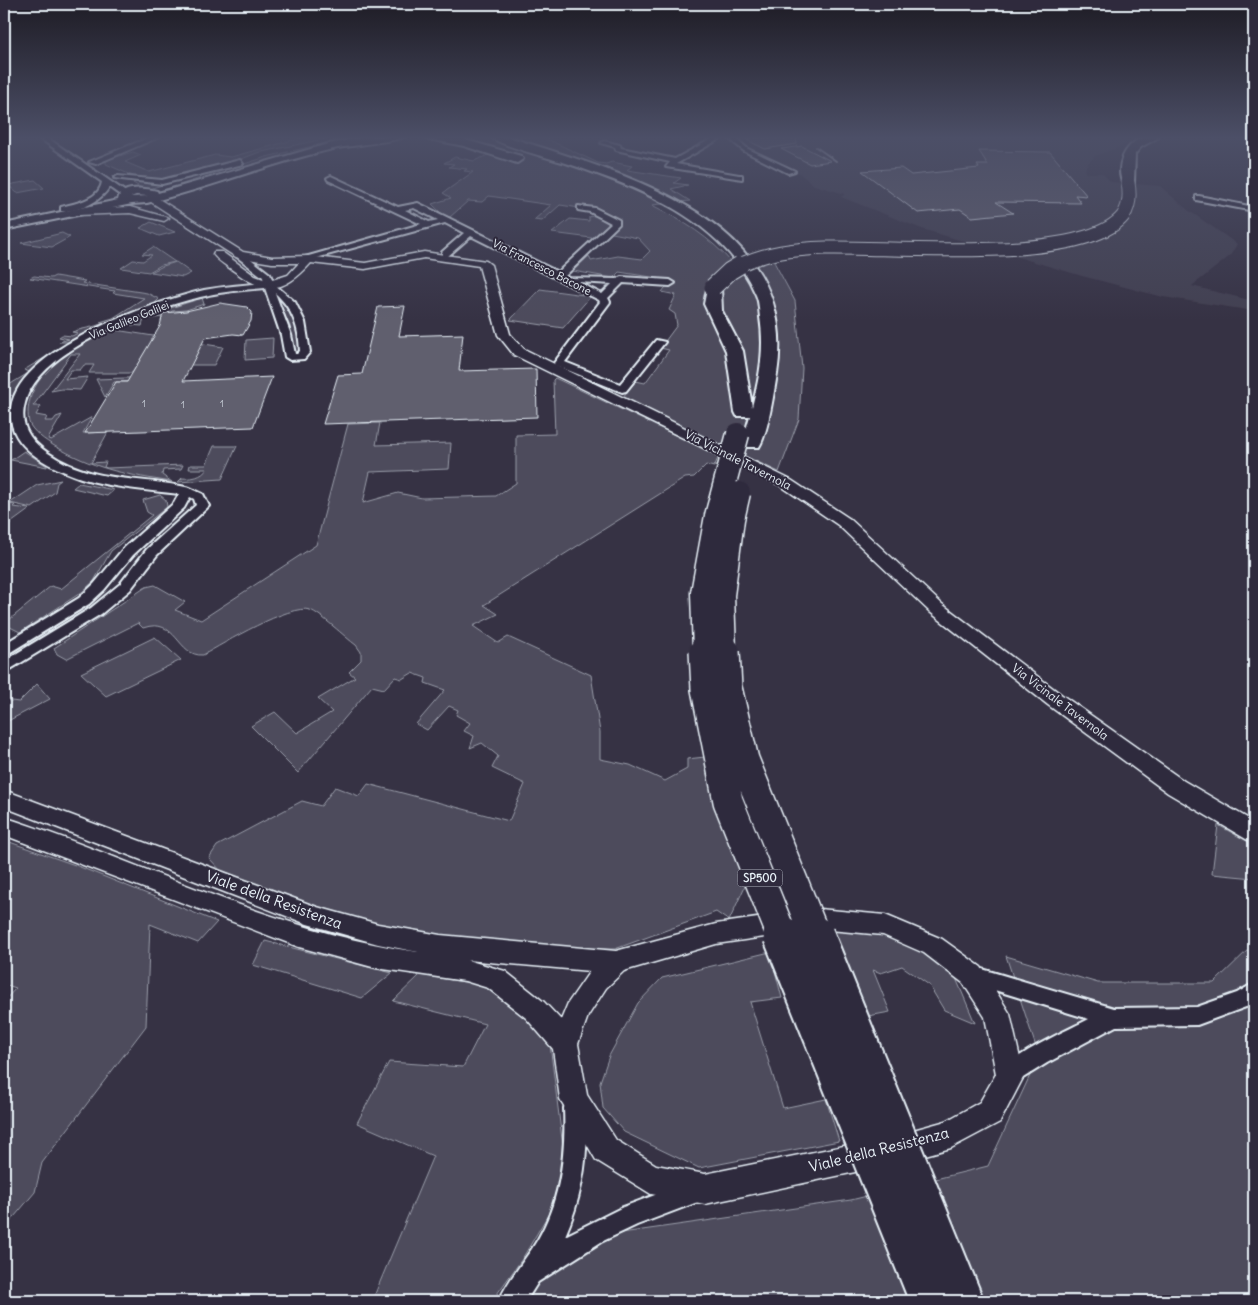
<svg xmlns="http://www.w3.org/2000/svg" width="1258" height="1305" font-family="Delius,sans-serif">
  <style>
    .built { fill: #433f51 }
    .green { fill: #4d4b5c; stroke: #9a9eaa }
    .building { fill: #605e6e; stroke: #e8f1f8 }
    .lines { fill: none; stroke-linecap: round; stroke-linejoin: round }
    .minor-casing { stroke: #e8f1f8; stroke-width: 4 }
    .tertiary-casing { stroke: #e8f1f8; stroke-width: 3 }
    .secondary-casing { stroke: #e8f1f8; stroke-width: 4 }
    .trunk-casing { stroke: #e8f1f8; stroke-width: 4 }
    .minor { fill: #2f2a3d; fill-rule: evenodd }
    .tertiary { fill: #2f2a3d; fill-rule: evenodd }
    .secondary { fill: #2f2a3d; fill-rule: evenodd }
    .trunk { fill: #2f2a3d; fill-rule: evenodd }
    .rail { stroke: #e8f1f8; stroke-width: 2 }
    .trunk-bridge-far4-casing { stroke: #e8f1f8; stroke-width: 15; stroke-linecap: butt }
    .trunk-bridge-far3-casing { stroke: #e8f1f8; stroke-width: 19; stroke-linecap: butt }
    .trunk-bridge-far2-casing { stroke: #e8f1f8; stroke-width: 25; stroke-linecap: butt }
    .trunk-bridge-far1-casing { stroke: #e8f1f8; stroke-width: 32; stroke-linecap: butt }
    .trunk-bridge-casing { stroke: #e8f1f8; stroke-width: 41; stroke-linecap: butt }
    .trunk-bridge-far4 { stroke: #2f2a3d; stroke-width: 13 }
    .trunk-bridge-far3 { stroke: #2f2a3d; stroke-width: 17 }
    .trunk-bridge-far2 { stroke: #2f2a3d; stroke-width: 22 }
    .trunk-bridge-far1 { stroke: #2f2a3d; stroke-width: 29 }
    .trunk-bridge { stroke: #2f2a3d; stroke-width: 37 }
    .labels { text-anchor: middle; stroke-width: 4; stroke-linejoin: round; paint-order: stroke }
    .number-label { font-size: 10px; fill: #c6ccd6 }
    .far-street-label { font-size: 11px; fill: #e8f1f8; stroke: #2f2a3d }
    .shield { fill: #2f2a3d; stroke: #b0b5c0; stroke-width: 1 }
    .shield-label { font-size: 11px; font-weight: bold; fill: #e8f1f8 }
    .street-label { font-size: 12px; fill: #e8f1f8; stroke: #2f2a3d }
    .near-street-label { font-size: 15px; fill: #e8f1f8; stroke: #2f2a3d }
  </style>
  <rect width="100%" height="100%" fill="#363244"/>
  <filter id="ink" filterUnits="userSpaceOnUse"><feTurbulence type="fractalNoise" baseFrequency=".02" numOctaves="2"/><feDisplacementMap in="SourceGraphic" scale="10" xChannelSelector="R" yChannelSelector="G"/><feConvolveMatrix kernelMatrix="1 2 1 2 8 2 1 2 1" color-interpolation-filters="sRGB"/></filter>
  <g filter="url(#ink)">
    <!-- built -->
    <path class="built" d="M735 137H1127L1125 145 1095 156 1090 161 1086 166 1085 173H1102L1111 182 1160 186 1188 210 1237 244 1230 256 1192 286 1254 301V311L1163 297 1082 276 922 229 841 197 845 194 814 185 799 173 749 148Z"/>
    <!-- green -->
    <path class="green" d="M304 137H334L257 153 208 172 145 190 133 183 142 180 106 164V160L133 152 141 155 125 162 149 172 215 155 231 157Z
      M351 137 357 139 324 146 157 192 266 157Z
      M449 137H543L598 163 606 164 612 162 632 166 627 170 681 178 674 183 688 185 671 189 690 201 652 205C683 221 710 237 733 264L773 260 795 301 802 368 799 419 779 472 622 398 636 381 645 383 669 350 660 348 677 325 675 314 669 310 676 295 662 292 671 280 619 272 613 278 573 271 589 256 591 261 618 256 642 259 650 251 638 238 607 232 599 239 552 233 570 219 589 221V217L601 214 593 210 560 205 542 221 534 220 551 205 489 196 482 202 468 201 450 217 446 218 432 204 451 198 443 193 473 172 464 171 467 169 449 167 454 164 444 163 455 157 474 161 488 155Z
      M35 180 44 188 17 193 8 185Z
      M151 222 175 232 159 236 140 228Z
      M62 233 70 237 52 247 21 243Z
      M153 247 175 262 161 265 149 272 121 268 133 260 143 261 152 255 142 254Z
      M176 262 191 273 183 277 151 272 163 266Z
      M34 276 51 278 55 276 85 281 82 283 147 293 159 299 154 304 109 321 67 342H59L69 339 59 337 62 335 72 336 78 333 72 332C83 328 93 328 103 323L100 322 113 318 144 298 113 293 115 291 30 278Z
      M540 289 591 296 563 328 510 320Z
      M280 296C293 313 299 331 301 352L299 354 295 353 290 326 276 298Z
      M202 298 204 304 186 310 172 311 164 317 144 319 142 326 131 325 127 322Z
      M109 329 223 347 214 365H191L147 349 132 373H89L94 365H84L80 370H71L65 379 88 377 80 390 62 389 51 391 80 354H71L33 406H41L36 415 47 417 45 421H53L56 417 62 415 48 439 51 440 92 417 83 433 108 432 91 463 106 462 104 467 107 468 183 465 181 469 163 470 162 475 172 482C128 475 99 470 60 449 49 443 37 436 30 425 28 421 28 414 28 410 31 370 78 345 109 329Z
      M273 338 272 358 245 360 246 340Z
      M44 358 26 377 13 396 4 393V388L30 372 24 370Z
      M185 376 144 381 114 382 105 397 96 379Z
      M555 378 719 456 714 467 706 465 694 477 685 478 484 605 498 614 473 626 498 643 508 637 591 675 600 732V759L630 765 665 781 687 769V759L705 757 745 886 729 921 716 912 615 949 544 950 423 936 279 899 222 872 209 858 217 846 302 801 321 806 335 787 359 796 368 784 509 821 525 784 492 768 498 756 482 743 470 748 474 736 464 731 470 723 456 715 458 710 449 706 427 730 416 724 445 690 425 683 426 678 412 673 402 679 395 677 384 689 372 686 298 773 251 726 275 712 297 733 332 712 318 699 355 677 349 672 361 660V652L356 645C346 638 320 613 310 610 290 603 223 644 203 655 177 657 177 616 143 628L138 623 66 659 57 654 54 648 146 587 155 585 185 602 175 610 201 620 316 545 348 424 380 423 376 445 451 443 449 469 370 472 363 503 398 493 422 498 496 496 516 483V435L555 434 553 380Z
      M214 446H237L222 479 178 482 182 478C192 479 202 477 207 469H189L190 465H206Z
      M24 451 47 466V467L11 460Z
      M61 480 57 483 55 492 32 508 10 503 37 485Z
      M79 483 114 490 107 496 73 488Z
      M160 495 166 500 167 507 111 551 94 581 82 592 20 632 4 624 51 586 61 589 152 515 147 512 143 500Z
      M9 504 15 505 13 507 30 509 4 528V508Z
      M155 637 181 660 106 696 81 673Z
      M37 684 50 699 4 723V700L19 702Z
      M1218 825 1254 845V878L1212 874Z
      M4 840 75 865 217 922 198 943 150 924 146 1026 42 1163 35 1192 4 1229V1001L16 988 4 984Z
      M823 928 866 929 916 945 955 976 975 1023 944 1010 929 985 902 966 881 973 873 970 890 1012 863 1017Z
      M265 941 392 973 362 998 253 965Z
      M1254 944V1301H503L580 1239 851 1200 988 1166 1039 1056 1006 956 1098 983H1214Z
      M770 952 782 998 750 1002 783 1108 826 1099 839 1141 699 1168 624 1132 603 1108 600 1082 609 1056 638 1003 662 978Z
      M420 975 484 985 521 1013 550 1045 564 1155 552 1208 522 1259 492 1301H372L433 1156 357 1123 389 1062 463 1067 485 1024 393 1001Z"/>
    <!-- building -->
    <path class="building" d="M741 137H796L797 144 765 149Z
      M802 146 831 161 810 164 781 149Z
      M979 151 1050 152 1087 196 1075 195 1081 203 996 202 1013 213 972 217 960 209 918 213 862 171 901 168 911 175 979 168 977 165H988Z
      M220 303 247 307 252 312 251 321 243 335 233 334 205 338 183 381 272 377 253 427 85 433 116 382H127L160 326 163 313 186 311Z
      M405 306 399 336 463 334 459 371 536 369 537 417 323 424 338 375 362 374 378 307Z"/>
    <g class="lines">
      <defs>
        <path id="minor" d="M38 137H46L130 195 123 197 109 187C101 202 78 212 61 211V207C76 203 99 200 102 182Z
          M150 137H159L96 164 89 162Z
          M715 137H723L676 164 739 175H742V179L666 167 670 162 616 150 615 147 601 143 604 141 620 145 621 148 675 159Z
          M727 137H734L748 149 795 171 788 173 744 151Z
          M240 160 243 164 162 184 114 178 118 176 162 180Z
          M331 176 398 207 418 203 558 272 611 223 590 212 578 210V206L595 208 619 220V224L565 276 569 278 617 279 621 277 670 280 675 283 670 286 623 283 608 298 610 302 565 362 620 384 656 340 665 342 626 391 622 392 555 365 554 363 600 302 599 300 471 236 448 256H442V252L464 233 445 223 305 261V257L421 224 328 180 327 178ZM414 208 438 220 429 222 405 210ZM578 282 612 284 602 294Z
          M1199 196 1254 207V211L1196 200V196Z
          M237 253H243L270 274 274 284 295 302 305 322 310 352 304 359 290 360 285 357 281 335 265 288C245 290 225 291 205 296 154 307 39 348 25 403 19 425 29 440 48 453 93 484 141 476 190 488L203 494 209 506 157 555 130 590 101 614 4 673V661L91 608 120 584 147 549 196 505 194 499 190 497 184 508 133 555 104 590 89 604 4 656V644L79 598 94 584 123 549 174 503 179 494C146 490 113 488 81 478 55 469 15 452 11 420 2 352 154 302 204 290 224 286 244 285 264 283L263 277 237 257ZM275 293C293 309 299 328 300 351L297 354H295L291 335Z
          M972 966 1114 1008 1197 1007 1237 993 1254 983V1004L1197 1025 1116 1026 1047 1063 1010 1086 1002 1083 999 1076C1008 1056 1068 1030 1089 1019L965 981 962 975 965 969Z
          M575 1097 583 1100 586 1108C589 1153 583 1195 565 1236L623 1207 695 1180 703 1184 707 1192 703 1200 637 1225 601 1242 538 1282 526 1301H499C508 1279 526 1260 538 1239 561 1199 566 1153 564 1108L567 1100Z"/>
        <path id="tertiary" d="M148 196H154L243 252 272 257 308 256 365 263 424 252 486 261 491 265 510 334 524 349 791 480 850 519 942 604 1062 695 1184 781 1254 822V842L1246 839 1168 793 1048 705 930 612 838 525 781 486 514 355 498 335 479 266 424 258 365 269 311 263C284 293 266 295 234 271 227 266 218 261 213 254L214 252H222L255 276 269 281 288 275 299 263H272L236 257 148 200Z
          M130 207 169 218 164 221 130 213 78 215 73 212 78 209Z
          M4 790 317 907 378 924 440 935 616 951 716 924 819 909 885 915 942 939 981 967 1010 1014 1024 1076 1000 1122 951 1148 888 1165 705 1204 651 1194 596 1160 560 1099 553 1049 526 1018 488 988 465 981 376 968 299 947 4 835V817C142 862 273 931 418 952L378 944 307 924 4 807ZM819 929 883 935 924 953 963 983 985 1017 996 1074 980 1102 946 1121 888 1137 705 1174 656 1165 616 1140 587 1095 578 1044 588 1016 606 988 624 971 716 944ZM467 960 590 971 568 1003 561 1020 544 1002 505 971Z"/>
        <path id="secondary" d="M364 137H404C399 141 345 146 333 149 270 163 210 188 147 203L132 204 4 230V224L118 200C120 185 145 188 157 191L158 193 328 144ZM136 195 148 196 131 197Z
          M424 137H469L464 140H429Z"/>
        <path id="trunk" d="M427 137 466 140 521 156 523 159 517 163 464 146 429 139Z
          M491 137H509C622 174 802 218 777 374 774 391 768 434 759 447H745L742 443 750 416H737L735 412 726 351 704 304 708 284H718L721 287 722 311 743 351 752 407C760 376 765 349 760 317 759 310 759 301 756 295 724 220 638 187 566 163 552 159 499 145 491 137Z
          M1143 137H1159L1141 147 1135 154 1134 183 1132 186H1124C1114 167 1124 145 1143 137Z"/>
      </defs>
      <!-- minor casing -->
      <use href="#minor" class="minor-casing"/>
      <!-- tertiary casing -->
      <use href="#tertiary" class="tertiary-casing"/>
      <!-- secondary casing -->
      <use href="#secondary" class="secondary-casing"/>
      <!-- trunk casing -->
      <use href="#trunk" class="trunk-casing"/>
      <!-- minor -->
      <use href="#minor" class="minor"/>
      <!-- tertiary -->
      <use href="#tertiary" class="tertiary"/>
      <!-- secondary -->
      <use href="#secondary" class="secondary"/>
      <!-- trunk -->
      <use href="#trunk" class="trunk"/>
      <!-- rail -->
      <path class="rail" d="M816 147 836 161"/>
      <defs>
        <path id="trunk-bridge-far4" d="M738 266C765 252 796 249 826 248 889 246 1084 265 1123 216 1130 206 1130 194 1128 183"/>
        <path id="trunk-bridge-far3" d="M713 287 730 271 740 265"/>
        <path id="trunk-bridge-far2" d="M704 652 702 593 716 516 738 434
          M725 652 723 595 733 519 739 493"/>
        <path id="trunk-bridge-far1" d="M704 651 706 689 728 801 782 936
          M725 651 727 688 744 760 815 936"/>
        <path id="trunk-bridge" d="M782 935 929 1301
          M815 935 964 1301"/>
      </defs>
      <!-- trunk-bridge-far4 casing -->
      <use href="#trunk-bridge-far4" class="trunk-bridge-far4-casing"/>
      <!-- trunk-bridge-far3 casing -->
      <use href="#trunk-bridge-far3" class="trunk-bridge-far3-casing"/>
      <!-- trunk-bridge-far2 casing -->
      <use href="#trunk-bridge-far2" class="trunk-bridge-far2-casing"/>
      <!-- trunk-bridge-far1 casing -->
      <use href="#trunk-bridge-far1" class="trunk-bridge-far1-casing"/>
      <!-- trunk-bridge casing -->
      <use href="#trunk-bridge" class="trunk-bridge-casing"/>
      <!-- trunk-bridge-far4 -->
      <use href="#trunk-bridge-far4" class="trunk-bridge-far4"/>
      <!-- trunk-bridge-far3 -->
      <use href="#trunk-bridge-far3" class="trunk-bridge-far3"/>
      <!-- trunk-bridge-far2 -->
      <use href="#trunk-bridge-far2" class="trunk-bridge-far2"/>
      <!-- trunk-bridge-far1 -->
      <use href="#trunk-bridge-far1" class="trunk-bridge-far1"/>
      <!-- trunk-bridge -->
      <use href="#trunk-bridge" class="trunk-bridge"/>
    </g>
  </g>
  <!-- sky -->
  <linearGradient id="sky" x2="0" y2="1"><stop stop-color="#1e1c25"/><stop offset="0.43" stop-color="#4c4f67"/><stop offset="1" stop-color="#4c4f67" stop-opacity="0"/></linearGradient>
  <rect width="1258" height="320" fill="url(#sky)"/>
  <g class="labels">
    <!-- number labels -->
    <g class="number-label">
      <text x="144" y="407">1</text>
      <text x="222" y="407">1</text>
      <text x="183" y="408">1</text>
    </g>
    <!-- far-street labels -->
    <g class="far-street-label">
      <text transform="translate(542 267) rotate(27)" y="4">Via Francesco Bacone</text>
      <text transform="translate(129 320) rotate(-22)" y="4">Via Galileo Galilei</text>
    </g>
    <!-- shield labels -->
    <rect class="shield" x="737.5" y="869.5" width="45" height="17" rx="4"/>
    <g class="shield-label">
      <text x="760" y="882">SP500</text>
    </g>
    <!-- street labels -->
    <g class="street-label">
      <text transform="translate(738 460) rotate(27)" y="4">Via Vicinale Tavernola</text>
      <text transform="translate(1060 702) rotate(37)" y="4">Via Vicinale Tavernola</text>
    </g>
    <!-- near-street labels -->
    <g class="near-street-label">
      <text transform="translate(274 900) rotate(20)" y="5">Viale della Resistenza</text>
      <text transform="translate(879 1150) rotate(-14)" y="5">Viale della Resistenza</text>
    </g>
  </g>
  <!-- margin -->
  <rect width="1258" height="1305" fill="none" stroke="#2f2a3d" stroke-width="20"/>
  <rect x="10" y="10" width="1238" height="1285" fill="none" stroke="#e8f1f8" stroke-width="2" filter="url(#ink)"/>
</svg>
